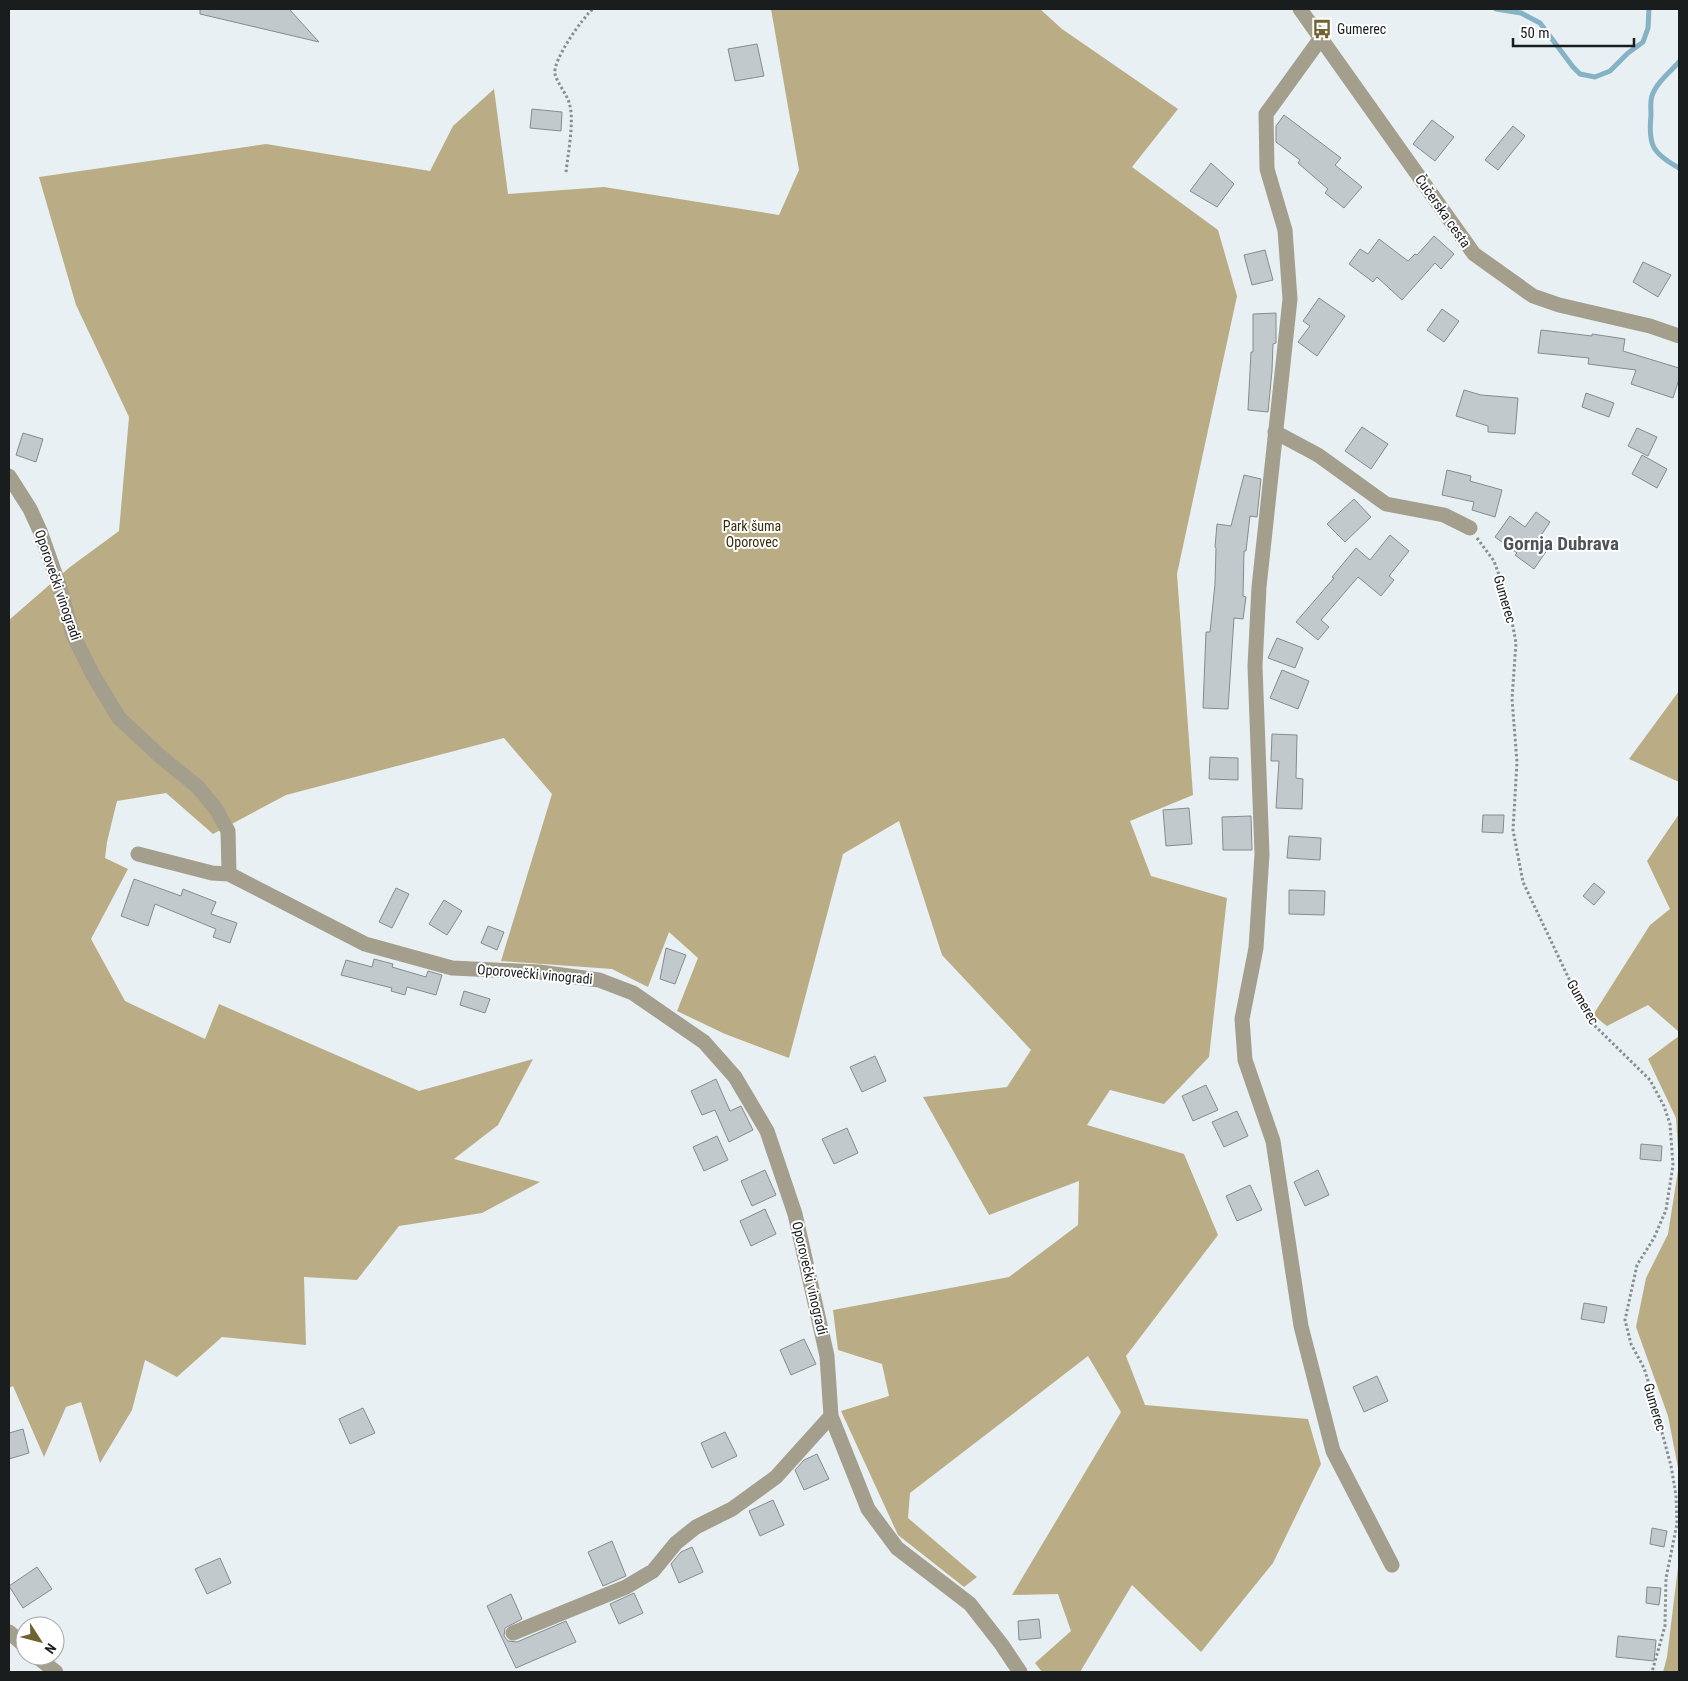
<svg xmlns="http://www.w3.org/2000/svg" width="1688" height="1681" font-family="'Roboto Condensed',sans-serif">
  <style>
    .forest { fill: #baad86 }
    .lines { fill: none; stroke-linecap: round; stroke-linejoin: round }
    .stream { stroke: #85b2c4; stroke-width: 5 }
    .building { fill: #c1c9cc; stroke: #858c8f }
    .path { stroke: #898f91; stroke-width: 3; stroke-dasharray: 2.5 2.5; stroke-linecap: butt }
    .minor { stroke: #a49e8d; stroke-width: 15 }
    .labels { text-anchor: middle; stroke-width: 4; stroke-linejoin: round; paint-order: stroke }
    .poi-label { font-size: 14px; fill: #1a1d1e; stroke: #fff; text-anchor: start }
    .street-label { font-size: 14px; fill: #1a1d1e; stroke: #fff }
    .park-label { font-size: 14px; fill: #362c0b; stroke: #fff }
    .district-label { font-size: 19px; font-weight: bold; fill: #4e5457; stroke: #fff }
  </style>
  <rect width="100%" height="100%" fill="#e8f0f3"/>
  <!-- forest -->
  <path class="forest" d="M771 9H1040L1062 29 1178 109 1132 167 1218 230 1237 296 1177 574 1193 795 1130 821 1151 876 1227 898 1209 1057 1164 1104 1110 1090 1087 1125 1184 1154 1218 1235 1126 1356 1145 1405 1308 1419 1321 1464 1273 1563 1201 1652 1132 1585 1080 1672H1042L1035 1663 1071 1631 1058 1594 1012 1595 1121 1412 1088 1356 910 1493 908 1518 977 1577 964 1587 898 1535 841 1411 889 1396 882 1364 838 1350 833 1310 1009 1277 1078 1225 1079 1181 989 1215 923 1097 1007 1087 1031 1050 942 955 899 821 843 854 789 1058 725 1034 677 1011 698 958 669 932 648 987 612 969 501 961 552 794 504 738 286 795 213 834 166 793 117 801 107 842 105 858 128 869 91 939 125 1001 205 1039 219 1004 419 1091 533 1059 498 1125 454 1159 540 1182 482 1213 399 1226 357 1280 304 1277 306 1345 222 1337 177 1377 145 1360 132 1410 100 1463 81 1402 66 1407 44 1457 13 1386 9 1388V620L70 567 119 531 129 417 76 305 39 177 266 144 430 171 453 126 494 89 508 194 604 187 779 215 799 170Z
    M1679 691V782L1629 759Z
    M1679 814V1032L1648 1005 1607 1026 1593 1015 1650 925 1670 909 1647 861Z
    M1679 1036V1473L1668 1416 1636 1327 1646 1278 1668 1234 1679 1164 1676 1118 1648 1059Z
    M1679 1559V1672H1663L1667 1657Z"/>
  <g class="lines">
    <!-- stream -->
    <path class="stream" d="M1496 9 1521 13 1540 23 1573 67 1580 74 1595 77 1610 71 1628 53 1643 42 1648 28 1649 9
      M1679 62C1670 72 1656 83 1652 96 1650 101 1651 109 1651 115 1648 145 1652 153 1679 168"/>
  </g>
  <!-- building -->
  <path class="building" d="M200 9H289L319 42 200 14Z
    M757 44 764 76 735 81 728 49Z
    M532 109 562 112 561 131 530 128Z
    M1284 115 1341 158 1335 165 1362 187 1344 208 1325 193 1328 189 1298 163 1300 160 1276 142V126Z
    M1432 120 1454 137 1435 161 1413 144Z
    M1513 126 1525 136 1498 170 1485 160Z
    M1211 163 1234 184 1217 207 1190 191Z
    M1434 236 1454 254 1441 269 1435 263 1402 300 1377 277 1373 282 1349 264 1360 249 1368 254 1379 239 1408 261 1415 254 1417 255Z
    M1265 250 1273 280 1252 285 1244 255Z
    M1643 262 1671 275 1658 297 1633 282Z
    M1319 298 1345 316 1317 356 1298 342 1310 326 1303 321Z
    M1442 309 1459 321 1444 342 1427 330Z
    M1276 313V343L1273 344 1272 371 1268 412 1248 410 1251 352H1253V314Z
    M1541 330 1592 336V334L1625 339 1623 351 1679 368V379L1673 398 1631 384 1636 370 1588 364 1589 358 1538 353Z
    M1464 390 1481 395 1518 398 1515 434 1488 432V426L1456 416Z
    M1586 393 1614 403 1609 417 1582 407Z
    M1362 427 1388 444 1371 469 1345 451Z
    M1637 428 1657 437 1648 456 1628 446Z
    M23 433 43 439 36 462 16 455Z
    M1642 455 1667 469 1657 488 1632 474Z
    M1447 470 1471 476 1470 481 1502 490 1495 517 1472 510 1474 502 1442 495Z
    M1244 475 1261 479 1257 517 1250 516 1246 551H1244L1243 596 1246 597 1243 619 1234 618 1228 709 1203 708 1206 632H1210L1215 584 1216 548 1215 547 1217 524 1231 526Z
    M1354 499 1371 517 1345 542 1327 524Z
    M1536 512 1550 522 1536 543 1547 550 1534 569 1515 555 1517 553 1495 537 1510 516 1525 527Z
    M1390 535 1409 551 1389 576 1394 580 1381 596 1358 577 1321 620 1329 627 1318 640 1296 622 1334 578 1332 577 1356 548 1370 560Z
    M1277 638 1303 648 1295 668 1268 658Z
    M1282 670 1309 681 1298 709 1270 698Z
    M1272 734 1297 735 1296 778 1303 779 1302 809 1276 808 1279 761H1271Z
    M1210 757 1238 758V780L1209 779Z
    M1189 808 1192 844 1166 846 1163 810Z
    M1483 815H1504L1503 833 1482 832Z
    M1251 816 1252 850H1223L1222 817Z
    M1289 836 1321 838 1320 860 1287 858Z
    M134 879 181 896 183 889 216 902 211 914 237 923 230 943 213 937 216 929 155 904 148 926 121 916Z
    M1594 883 1605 892 1594 905 1583 896Z
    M396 888 409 894 392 928 379 922Z
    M1289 890 1325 891 1324 915 1289 914Z
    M444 900 462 911 447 935 429 924Z
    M488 926 504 932 497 950 481 943Z
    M666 948 686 955 675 984 660 979Z
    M374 959 393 964 392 967 426 977 428 971 442 975 436 995 407 987 405 995 391 991 392 988 341 975 346 960 372 967Z
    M464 991 490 999 485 1013 460 1005Z
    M875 1056 886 1081 862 1092 850 1067Z
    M716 1079 730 1111 741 1106 753 1130 729 1142 715 1110 702 1115 691 1091Z
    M1206 1085 1218 1110 1193 1121 1182 1096Z
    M1237 1111 1248 1136 1224 1147 1212 1122Z
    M847 1128 858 1153 834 1164 822 1139Z
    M717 1136 728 1160 704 1171 693 1147Z
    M1641 1144 1662 1146 1661 1161 1640 1159Z
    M765 1170 776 1195 752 1206 741 1181Z
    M1318 1170 1329 1195 1305 1206 1294 1182Z
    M1250 1185 1262 1210 1237 1221 1226 1196Z
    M765 1209 776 1234 751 1246 740 1221Z
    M1584 1303 1607 1307 1604 1323 1581 1319Z
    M804 1339 816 1364 791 1375 780 1350Z
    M1377 1376 1388 1401 1364 1412 1353 1387Z
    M363 1408 375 1433 350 1444 339 1419Z
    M23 1429 29 1453 9 1459V1433Z
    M725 1432 737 1456 712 1468 701 1443Z
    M817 1454 829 1479 804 1490 795 1470 804 1460Z
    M773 1500 784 1525 760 1536 749 1511Z
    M1652 1528 1667 1531 1664 1547 1650 1544Z
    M612 1541 626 1576 603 1586 588 1552Z
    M692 1547 703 1572 679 1583 671 1564 681 1552Z
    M220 1558 231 1583 207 1594 195 1569Z
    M37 1567 52 1589 23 1608 9 1586Z
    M1647 1587 1661 1588 1659 1605 1646 1603Z
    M634 1593 643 1613 619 1624 610 1604Z
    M511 1594 522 1619 505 1628 504 1636 508 1641 517 1642 566 1621 576 1642 516 1668 487 1606Z
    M1039 1619 1041 1638 1019 1640 1018 1621Z
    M1618 1636 1656 1640 1654 1661 1616 1657Z"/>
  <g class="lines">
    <!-- path -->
    <path class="path" d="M566 172C568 154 574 123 570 106 568 95 558 85 555 74 552 61 583 17 593 9
      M1477 538 1494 561 1508 600 1516 643 1512 699 1517 762 1513 830 1523 882 1580 1002 1591 1022 1650 1080 1664 1106 1670 1124 1673 1165 1666 1210 1654 1238 1637 1265 1625 1320 1631 1344 1644 1368 1649 1384 1671 1466 1676 1495 1677 1524 1666 1578 1665 1626 1652 1672"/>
    <!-- minor -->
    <path class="minor" d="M1300 9 1474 254 1533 296 1559 305 1650 326 1679 336
      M1321 38 1266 114 1267 169 1285 230 1290 299 1259 587 1255 666 1262 854 1256 948 1242 1019 1245 1060 1273 1141 1301 1326 1333 1451 1392 1565
      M1275 432 1318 455 1386 504 1444 515 1470 528
      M9 476 30 509 40 531 59 585 73 635 93 675 119 718 161 757 198 787 216 809 228 831 229 874 365 944 452 968 539 972 599 980 633 993 704 1042 735 1077 767 1131 795 1214 827 1356 831 1416 868 1509 897 1548 970 1604 1002 1645 1020 1672
      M138 854 212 873 229 874
      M9 1632 25 1646
      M513 1633 626 1587 653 1571 676 1543 696 1527 732 1509 776 1477 831 1416
      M36 1656 56 1672"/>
  </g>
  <!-- icons -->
  <defs>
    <symbol id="bus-bare" viewBox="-9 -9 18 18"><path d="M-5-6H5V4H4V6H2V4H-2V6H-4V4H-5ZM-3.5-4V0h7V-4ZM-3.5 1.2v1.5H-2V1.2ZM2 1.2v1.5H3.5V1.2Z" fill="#71622f" stroke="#fff" stroke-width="2.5" paint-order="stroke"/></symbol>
  </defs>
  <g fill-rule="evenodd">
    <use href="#bus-bare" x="1308" y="15" width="28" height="28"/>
  </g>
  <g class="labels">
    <!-- poi labels -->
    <g class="poi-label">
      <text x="1337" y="34">Gumerec</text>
    </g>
    <!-- street labels -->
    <g class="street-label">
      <text transform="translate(1443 211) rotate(55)" y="5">Čučerska cesta</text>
      <text transform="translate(58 585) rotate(71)" y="5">Oporovečki vinogradi</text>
      <text transform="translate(1505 599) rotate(74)" y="5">Gumerec</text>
      <text transform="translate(535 974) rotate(5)" y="5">Oporovečki vinogradi</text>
      <text transform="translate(1583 1002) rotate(60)" y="5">Gumerec</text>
      <text transform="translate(810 1278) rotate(77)" y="5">Oporovečki vinogradi</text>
      <text transform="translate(1655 1407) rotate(74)" y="5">Gumerec</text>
    </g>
    <!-- park labels -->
    <g class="park-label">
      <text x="752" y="531">Park šuma<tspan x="752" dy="16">Oporovec</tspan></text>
    </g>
    <!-- district labels -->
    <g class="district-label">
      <text x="1561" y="550">Gornja Dubrava</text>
    </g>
  </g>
  <!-- border -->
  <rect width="1688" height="1681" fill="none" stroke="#1a1d1e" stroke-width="20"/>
  <!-- north arrow -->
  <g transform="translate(40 1641) rotate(126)"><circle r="24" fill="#ffffff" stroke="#a3a5a5"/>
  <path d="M0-4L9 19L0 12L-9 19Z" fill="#71622f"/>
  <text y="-8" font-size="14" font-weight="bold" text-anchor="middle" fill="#1a1d1e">N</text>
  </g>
  <!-- scale -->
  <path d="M1513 38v8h121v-8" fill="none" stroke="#1a1d1e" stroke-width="2.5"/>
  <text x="1520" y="38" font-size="15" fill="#1a1d1e" stroke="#ffffff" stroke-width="4" paint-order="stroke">50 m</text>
</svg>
